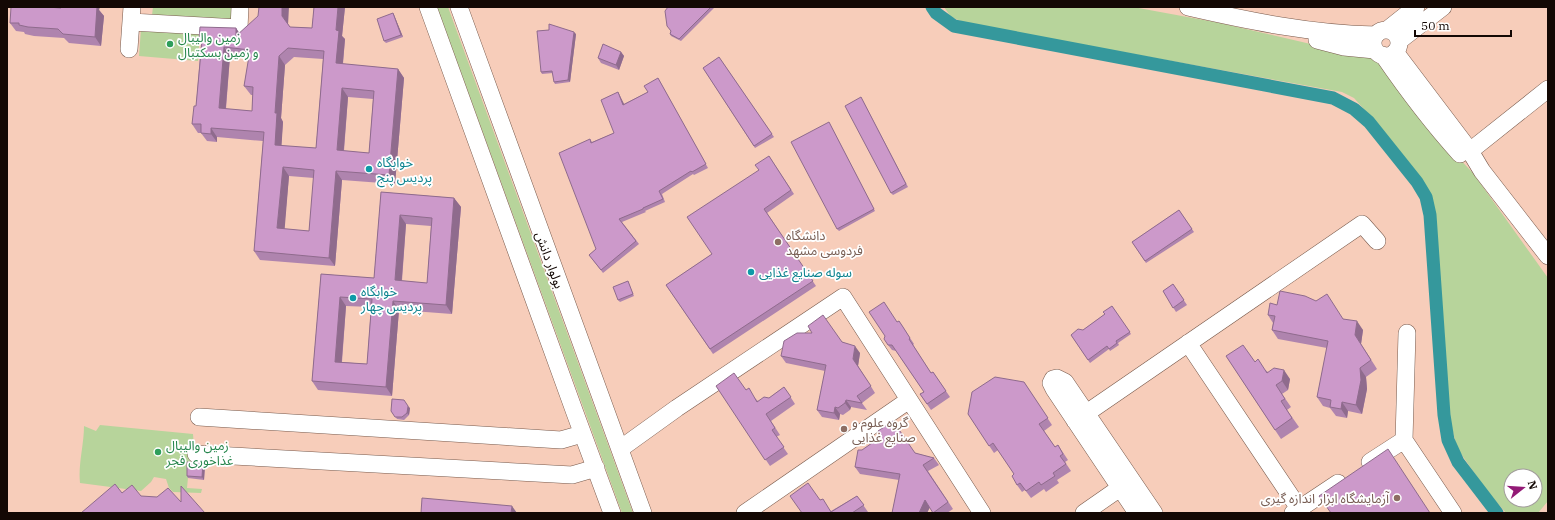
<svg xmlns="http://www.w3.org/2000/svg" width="1555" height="520" font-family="'IBM Plex Serif','Noto Sans Arabic',serif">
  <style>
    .built { fill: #f7cdba; fill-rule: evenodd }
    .green { fill: #b7d49b; fill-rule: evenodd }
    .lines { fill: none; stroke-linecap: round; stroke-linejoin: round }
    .canal { stroke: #35989c; stroke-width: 13 }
    .minor-casing { stroke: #785a4c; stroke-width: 18 }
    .minor { stroke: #fff; stroke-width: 17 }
    .wall { fill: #af84ae; fill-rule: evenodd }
    .shaded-wall { fill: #8f6b8d }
    .building { fill: #cc99ca; stroke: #8f6b8d; fill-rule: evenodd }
    .leisure-dot { fill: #2e9e5b; stroke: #fff; stroke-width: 1.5 }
    .culture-dot { fill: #0f9aa8; stroke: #fff; stroke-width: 1.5 }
    .education-dot { fill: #8d6e63; stroke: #fff; stroke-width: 1.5 }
    .labels { text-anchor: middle; stroke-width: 3.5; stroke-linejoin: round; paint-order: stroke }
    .leisure-label { font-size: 13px; fill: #27864d; stroke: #fff; text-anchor: start }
    .culture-label { font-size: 13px; fill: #0d838f; stroke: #fff; text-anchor: start }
    .education-label { font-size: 13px; fill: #785e54; stroke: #fff; text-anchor: start }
    .street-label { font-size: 13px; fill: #130804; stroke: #fff }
  </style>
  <rect width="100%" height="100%" fill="#ffdccc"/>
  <!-- built -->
  <path class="built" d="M7 7H1548V513H7ZM1511 476H1535V500H1511Z"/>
  <!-- green -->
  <path class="green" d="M153 7H232V21L152 15Z
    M437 7H448L633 513H622Z
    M944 7H1133L1220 23 1315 45 1376 55 1447 146 1473 173 1548 278V501L1538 513H1506L1487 491 1457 448 1448 412 1444 330 1435 222 1427 188 1379 126 1354 98 1342 92 968 24 951 17ZM1511 476H1535V500H1511Z
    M141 29 200 33 198 61 139 56Z
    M100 425 193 434 195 460 189 467 187 488 202 489 201 493 173 492 169 488 166 479 154 477 151 482 141 491 80 483C78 464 84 445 84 426L96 431Z"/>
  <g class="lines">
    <!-- canal -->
    <path class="canal" d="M932 7 936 13 954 26 1333 98 1354 109 1369 122 1417 182 1426 197 1430 215 1444 415 1448 440 1458 462 1497 513"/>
    <defs>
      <path id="minor" d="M428 7 575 413 612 513
        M459 7 643 513
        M1188 7C1249 21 1312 34 1376 35
        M131 22 239 28 240 7
        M1387 30 1416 7
        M1373 43a13 13 0 1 1 26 0a13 13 0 1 1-26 0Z
        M1317 40 1344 47 1375 50
        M1399 41 1443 7
        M129 49 132 7
        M1395 52 1470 151 1482 171 1548 256
        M1383 55C1407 90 1432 123 1460 154
        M1470 151 1548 89
        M1407 333 1404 440 1453 513
        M1188 343 1302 513
        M199 417 561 440 582 434
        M1075 421 1362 224 1377 241
        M620 449 677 408 843 297 982 513
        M196 454 572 475 596 468
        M1370 462 1404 440
        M745 513 909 400
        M1084 513 1130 481
        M1137 513 1054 389 1051 383 1053 379 1057 378 1065 382 1154 513
        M1293 513 1338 483"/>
    </defs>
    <!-- minor casing -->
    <use href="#minor" class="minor-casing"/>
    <!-- minor -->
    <use href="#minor" class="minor"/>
  </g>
  <!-- wall -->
  <path class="wall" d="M314 7H345L342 36 345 39 343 64 398 69 404 78 395 184 342 180 335 266 260 260 254 251 263 141 217 137V142L207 141 201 133H198L192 124 196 106 201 44 199 40 236 28 239 33 288 24 290 27 312 28ZM230 56 249 58 244 86 251 95H253L252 111 226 109ZM294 57 323 59 316 148 281 146 283 122 281 118 285 65ZM348 97 373 99 369 153 344 151ZM289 176 314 178 309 231 284 229Z
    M668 7H715L681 41 671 36 670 34 671 31Z
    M61 8 99 10 104 16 101 46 69 43 64 38 34 36 25 34 24 32 16 31 10 23Z
    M393 13 394 15 403 37 386 43 384 41Z
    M576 34 570 82 555 84 554 82 553 73 542 74 541 72Z
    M621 52 624 56 619 70 601 63 598 58Z
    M719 57 774 137 755 148 703 68Z
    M658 78 708 168 694 175 693 174 662 194 665 202 645 211 646 212 622 222 639 244 603 273 589 255 596 249 590 139 592 142 614 133 618 92 624 104 648 92Z
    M861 97 908 187 893 195 891 193Z
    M830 124 875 211 839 231 837 229Z
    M769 156 794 194 767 213 816 286 713 354 666 285 712 254 759 170Z
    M381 192 454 198 461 207 452 314 399 310 392 396 318 390 312 381 321 274 374 278ZM406 224 431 226 427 283 402 281ZM346 306 371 307 367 364 342 362Z
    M1179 210 1194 232 1146 263 1132 242Z
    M628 281 629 284 634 296 620 302 618 300Z
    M1173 284 1187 305 1176 312 1163 291Z
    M1112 306 1131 334 1118 343 1119 345 1110 351 1109 349 1090 363 1071 335 1083 330 1105 314Z
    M1268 315 1344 319 1363 330 1361 344 1377 369 1366 377 1367 389 1362 414 1348 411 1347 418 1336 416 1330 408 1323 406 1317 397 1327 348 1278 339 1272 330 1273 323Z
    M899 321 914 344 913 345 931 373 933 372 950 397 931 410 920 394 924 392 896 351 892 350 888 345 885 336 897 322Z
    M842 342 860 353 858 366 875 393 862 403 867 410 851 407 850 410 843 415 840 414 839 420 822 417 817 410 825 371 786 363 781 356Z
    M1226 356 1255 362 1268 372 1290 379 1288 390 1282 394 1291 407 1287 410 1299 427 1281 439Z
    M1024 382 1052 425 1044 431 1055 447 1058 445 1068 460 1065 462 1071 471 1057 480 1059 483 1046 492 1044 489 1031 498 1025 490 1022 492 1017 485 1014 474 998 450 994 453 968 414Z
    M716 386 746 390 758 401 769 398 784 387 795 404 771 421 780 435 776 437 788 454 770 466Z
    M410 408 409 415 404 420 397 419 391 411Z
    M915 453 934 458 939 465 928 471 953 509 947 513H934L930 507 927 513H892L899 480 860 474 855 467Z
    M205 465 204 480 188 478 187 476Z
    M857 496 868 512 867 513H802L820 500 831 511Z"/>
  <!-- shaded-wall -->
  <path class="shaded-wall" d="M96 7H100L99 10 104 16 101 46 95 37Z
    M282 7H289L288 25 282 16Z
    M338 7H345L342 36 345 39 342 72 336 63V30Z
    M393 13 394 15 403 37 401 35Z
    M236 28 242 37 236 36Z
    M574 32 576 34 570 82 568 80Z
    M224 47 230 56 225 117 219 108Z
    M621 52 624 56 619 70 616 65Z
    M279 56 285 65 281 118 283 122 281 154 275 145V113Z
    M398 69 404 78 395 184 389 175Z
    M342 88 348 97 343 159 337 150Z
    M618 92 626 108 623 105Z
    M211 128 217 137V142L211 134Z
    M283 167 289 176 284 237 277 228Z
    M336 171 342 180 335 266 329 258Z
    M454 198 461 207 452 314 446 305Z
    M400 215 406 224 401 289 395 280Z
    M340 297 346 306 341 370 335 362Z
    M393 301 399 310 392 396 386 387Z
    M1357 321 1363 330 1361 344 1377 369 1355 335Z
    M855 346 860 353 858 366 875 393 853 359Z
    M1360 368 1366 377 1367 389 1362 414 1356 405Z
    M1284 370 1290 379 1288 390 1282 381Z
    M846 400 851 407 850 410 845 403Z
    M1342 402 1348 411 1347 418 1341 409Z
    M408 406 410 408 409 415 407 413Z
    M835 407 840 414 839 420 834 413Z
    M203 463 205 465 204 480 202 477Z
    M925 500 930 507 927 513H919Z
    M512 506 517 513H511Z"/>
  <!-- building -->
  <path class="building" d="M11 7H47L61 8 62 7H97L95 37 63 34 58 29 28 27 19 25V23H10Z
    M259 7H282V16L290 27 312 28 314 7H338L336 30 339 31 336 63 398 69 389 175 336 171 329 258 254 251 264 132 211 128V134L201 133V124H192L194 106H196L202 41 199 40 200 27 236 28V36L258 16ZM224 47 250 50 244 86 253 87 252 111 219 108ZM288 48 324 51 316 148 275 145 277 113H275L279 56ZM342 88 374 91 369 153 337 150ZM283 167 314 170 309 231 277 228Z
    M668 7H711L679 39 670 34 671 31 667 26 665 11Z
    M393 13 401 35 384 41 377 19Z
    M549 24 574 32 568 80 554 82 552 71 541 72 537 31 549 30Z
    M603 44 621 52 616 65 598 58Z
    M719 57 772 134 754 146 703 68Z
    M658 78 706 164 692 172 691 171 659 191 663 199 643 208V209L619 219 636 241 601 270 589 255 596 249 559 153 590 139 591 143 614 133 601 100 618 92 623 105 648 92 644 86Z
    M861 97 906 184 891 193 845 106Z
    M829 122 874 209 837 229 791 142Z
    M769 156 791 190 764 209 813 281 710 349 666 285 712 254 687 217 759 170 755 165Z
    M381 192 454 198 446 305 393 301 386 387 312 381 321 274 374 278ZM400 215 432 218 427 283 395 280ZM340 297 372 299 367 364 335 362Z
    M1179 210 1192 229 1145 261 1132 242Z
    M628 281 633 294 618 300 613 287Z
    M1173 284 1184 300 1173 308 1163 291Z
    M1280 291 1305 296 1316 301 1327 294 1343 319 1357 321 1355 335 1371 360 1360 368 1361 380 1356 405 1342 402 1341 409 1330 407 1331 400 1317 397 1328 341 1272 330 1275 316 1268 315 1270 303 1277 305Z
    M884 302 897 322 899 321 903 327 910 338 909 339 931 373 933 372 946 391 927 404 920 394 924 392 892 345H888L884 339 885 336 869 312Z
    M1112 306 1130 332 1116 341 1117 343 1109 349 1107 346 1088 360 1071 335 1078 329 1083 330 1105 314 1103 312Z
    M823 315 842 342 855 346 853 359 871 386 857 396 862 403 846 400 845 403 838 408 835 407 834 413 817 410 826 365 781 356 784 341 797 333H812L808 326Z
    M1243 345 1255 362 1258 359 1267 373 1274 368 1284 370 1282 381 1276 385 1285 399 1281 401 1292 418 1275 430 1226 356Z
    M734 373 746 390 749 388 757 402 764 397 769 398 784 387 791 397 766 414 775 428 772 430 784 447 765 460 716 386Z
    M995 377 1024 382 1048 418 1039 424 1055 447 1058 445 1063 454 1060 456 1066 464 1053 473 1055 476 1041 485 1039 482 1026 491 1020 483 1017 485 1012 476 1014 474 993 443 989 446 968 414 972 392Z
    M392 399 404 400 408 406 407 413 402 417H395L391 411Z
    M893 421 915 453 934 458 923 465 948 502 933 513 925 500 919 513H892L900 474 855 467 858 450H862L882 436 878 431Z
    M1388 449 1430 513H1331L1319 496Z
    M187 462 203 463 202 477 187 476Z
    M808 483 820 500 823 499 831 512 857 496 864 505 852 513H802L790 496Z
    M115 484 122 493 132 485 141 496 157 497 168 488 181 502V486L205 513H81Z
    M422 498 512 506 511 513H421Z"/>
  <!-- markers -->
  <g class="leisure-dot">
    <circle cx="170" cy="44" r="4"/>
    <circle cx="158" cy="452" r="4"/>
  </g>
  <g class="culture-dot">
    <circle cx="369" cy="169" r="4"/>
    <circle cx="751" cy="272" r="4"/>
    <circle cx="353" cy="298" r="4"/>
  </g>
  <g class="education-dot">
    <circle cx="778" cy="242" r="4"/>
    <circle cx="844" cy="429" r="4"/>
    <circle cx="1397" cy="498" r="4"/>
  </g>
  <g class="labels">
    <!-- leisure labels -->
    <g class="leisure-label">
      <text x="178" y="42">زمین والیبال<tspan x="178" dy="15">و زمین بسکتبال</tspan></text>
      <text x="166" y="450">زمین والیبال<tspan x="166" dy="15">غذاخوری فجر</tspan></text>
    </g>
    <!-- culture labels -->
    <g class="culture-label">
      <text x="377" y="167">خوابگاه<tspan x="377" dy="15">پردیس پنج</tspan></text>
      <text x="759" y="277">سوله صنایع غذایی</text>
      <text x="361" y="296">خوابگاه<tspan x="361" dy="15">پردیس چهار</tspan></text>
    </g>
    <!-- education labels -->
    <g class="education-label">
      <text x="786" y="240">دانشگاه<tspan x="786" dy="15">فردوسی مشهد</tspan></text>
      <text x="852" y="427">گروه علوم و<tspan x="852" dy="15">صنایع غذایی</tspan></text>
      <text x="1389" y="503" text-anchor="end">آزمایشگاه ابزار اندازه گیری</text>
    </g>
    <!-- street labels -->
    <g class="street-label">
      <text transform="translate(550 260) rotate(70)" y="5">بولوار دانش</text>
    </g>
  </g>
  <!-- border -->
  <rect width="1555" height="520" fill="none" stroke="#130804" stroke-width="16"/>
  <!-- north arrow -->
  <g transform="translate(1523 488) rotate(73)"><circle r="19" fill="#ffffff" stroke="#a19c9b"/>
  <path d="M0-3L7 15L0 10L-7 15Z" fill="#931a76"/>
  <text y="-6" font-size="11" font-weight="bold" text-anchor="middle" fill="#130804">N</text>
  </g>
  <!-- scale -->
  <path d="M1415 30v6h96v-6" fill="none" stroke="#130804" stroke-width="2"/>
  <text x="1421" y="30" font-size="12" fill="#130804" stroke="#ffffff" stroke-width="3" paint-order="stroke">50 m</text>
</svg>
